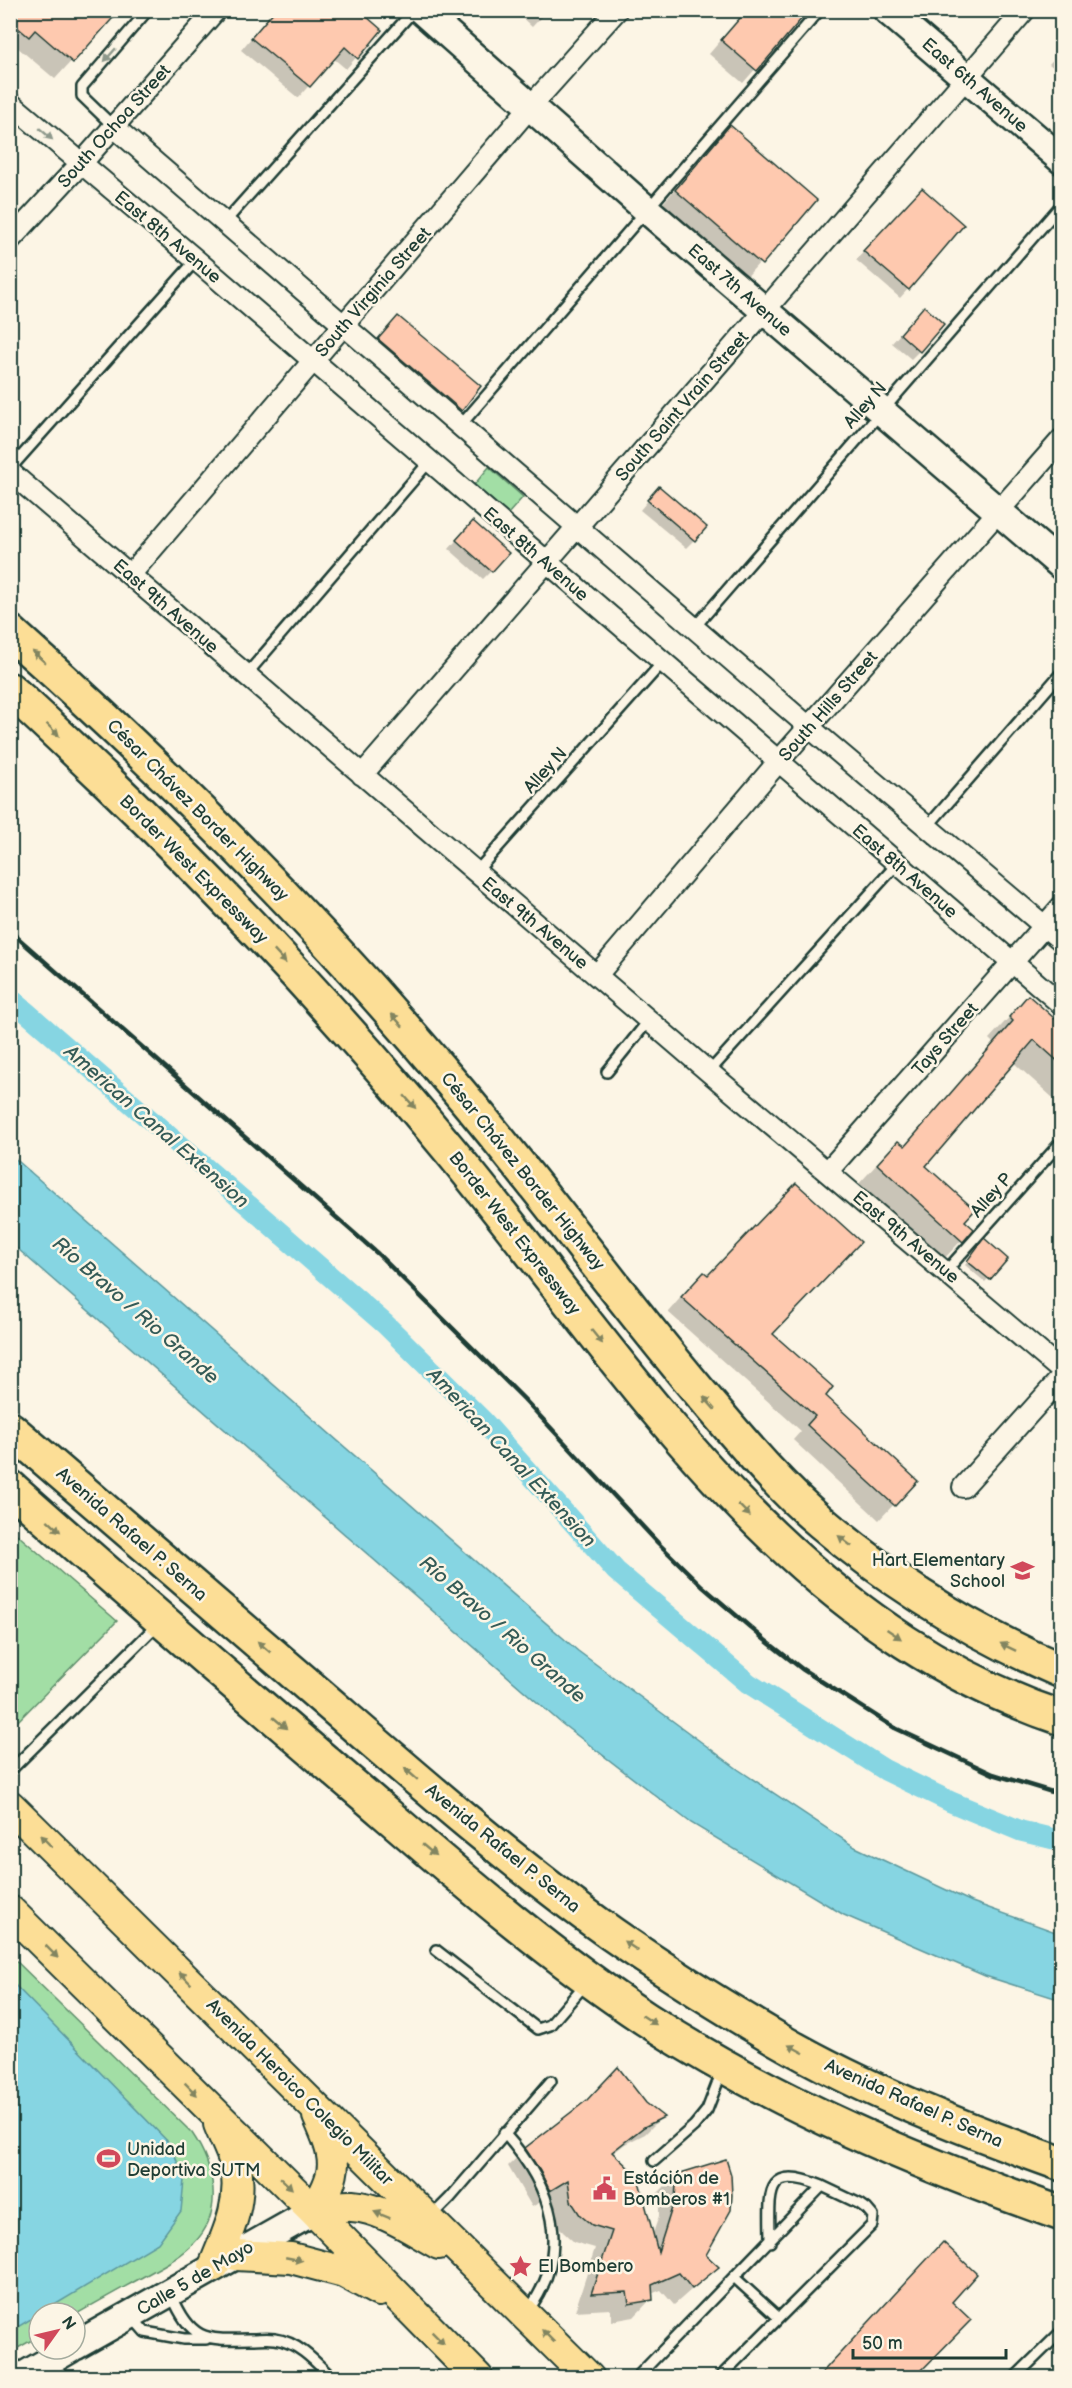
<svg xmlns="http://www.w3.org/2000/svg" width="1072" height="2388" font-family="'Balsamiq Sans',sans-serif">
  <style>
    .green { fill: #a2dea5; stroke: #608e6c; stroke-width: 1.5 }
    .water { fill: #86d5e2; stroke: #5d989c; stroke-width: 1.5 }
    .shadow { fill: #0003 }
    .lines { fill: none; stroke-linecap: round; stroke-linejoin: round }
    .canal { stroke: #86d5e2; stroke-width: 21 }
    .building { fill: #fec9af; stroke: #1f3d34; stroke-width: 1.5 }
    .lane-casing { stroke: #1f3d34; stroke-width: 14 }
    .street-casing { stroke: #1f3d34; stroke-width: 24 }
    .secondary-casing { stroke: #1f3d34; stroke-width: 32 }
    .primary-casing { stroke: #1f3d34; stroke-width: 34 }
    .highway-casing { stroke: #1f3d34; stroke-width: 38 }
    .lane { stroke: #fcf5e5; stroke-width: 9 }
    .street { stroke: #fcf5e5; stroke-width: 20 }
    .secondary { stroke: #fcf5e5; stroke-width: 27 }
    .primary { stroke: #fcde96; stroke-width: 30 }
    .highway { stroke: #fcde96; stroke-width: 33 }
    .rail { stroke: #1f3d34; stroke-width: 4.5 }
    .oneway { fill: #8e998c }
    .oneway2 { fill: #828560 }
    .labels { text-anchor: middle; stroke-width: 5; stroke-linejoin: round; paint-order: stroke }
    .street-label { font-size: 18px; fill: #1f3d34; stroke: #fcf5e5 }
    .poi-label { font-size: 18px; fill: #1f3d34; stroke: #fcf5e5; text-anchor: start }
    .water-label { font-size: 20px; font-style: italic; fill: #345b57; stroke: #fcf5e5 }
  </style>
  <rect width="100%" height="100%" fill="#fcf5e5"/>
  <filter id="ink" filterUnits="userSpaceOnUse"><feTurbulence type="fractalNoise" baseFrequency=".0167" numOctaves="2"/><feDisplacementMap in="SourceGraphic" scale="12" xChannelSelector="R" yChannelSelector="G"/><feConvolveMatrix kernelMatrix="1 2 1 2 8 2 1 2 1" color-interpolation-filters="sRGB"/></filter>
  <g filter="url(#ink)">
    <!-- green -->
    <path class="green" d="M489 467 523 497 508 514 474 485Z
      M11 1529 117 1621 11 1728Z
      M10 1955 192 2133C214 2165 225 2212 194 2243 181 2257 164 2265 148 2274 123 2288 99 2301 75 2315V2313H39V2336L11 2352Z"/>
    <!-- water -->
    <path class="water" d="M11 1155 578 1651 739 1770 855 1847 972 1902 1061 1934V2000L985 1976 844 1915 691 1823 561 1723 11 1243Z
      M11 1981 171 2145 184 2180 181 2211 158 2243 11 2331Z"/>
    <!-- shadow -->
    <path class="shadow" d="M10 10H118L55 79 17 47 10 53Z
      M275 10 380 30 346 69 333 58 298 98 241 50Z
      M514 10H548L532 27Z
      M747 10H807L743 83 709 54Z
      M1062 50V74L1049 64Z
      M730 127 815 200 743 281 658 209Z
      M913 199 908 289 900 298 856 260Z
      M915 317 919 351 911 359 892 343Z
      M398 318 479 386 448 423 366 353Z
      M651 497 694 540 686 548 640 510Z
      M464 531 491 571 483 579 449 549Z
      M1028 997 1062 1027V1106L1013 1062 924 1166 963 1221 972 1229 940 1263 857 1186 877 1164 903 1147 993 1043 989 1039Z
      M981 1244 1006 1259 985 1282 965 1265Z
      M707 1277 771 1334 824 1396 916 1481 879 1520 793 1440 801 1431 668 1312 689 1288Z
      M645 2104 662 2117 645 2134 625 2144 612 2154 652 2236 659 2216V2204L657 2194 674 2177 704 2255 717 2267 674 2305 661 2290 651 2294V2299L634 2317 612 2321 610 2309 575 2311 595 2248 574 2242 563 2232 554 2219 550 2196 532 2207 508 2166 526 2149Z"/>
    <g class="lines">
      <!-- canal -->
      <path class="canal" d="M10 998 385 1324 483 1421 616 1571 748 1683 885 1770 951 1802 1021 1831 1062 1841"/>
    </g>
    <!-- building -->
    <path class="building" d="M10 10H120L73 63 35 30 29 37 10 21Z
      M275 10H359L382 30 358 59 345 47 310 87 251 38Z
      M747 10H809L757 71 721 40Z
      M730 125 817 200 762 265 675 190Z
      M922 188 964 225 909 290 863 251Z
      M924 306 944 324 920 352 900 334Z
      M398 316 481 386 462 411 378 339Z
      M659 486 707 527 695 541 647 500Z
      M473 521 509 553 492 572 456 540Z
      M1028 995 1062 1025V1065L1034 1040 926 1166 975 1210 965 1221 974 1229 963 1242 877 1164 898 1141 905 1146 1013 1021 1009 1017Z
      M796 1183 861 1242 773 1334 833 1387 826 1396 918 1481 895 1506 807 1425 815 1416 681 1297 704 1272 708 1275Z
      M984 1238 1008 1259 990 1280 967 1261Z
      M618 2067 646 2103 664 2117 644 2127 612 2152 632 2171 639 2181 658 2252 675 2198 676 2185 674 2175 726 2159 731 2175 732 2195 731 2210 706 2255 719 2267 692 2289 679 2273 652 2285 653 2300 629 2304 627 2292 591 2294 612 2231 592 2225 580 2215 571 2201 568 2180 550 2191 540 2171 525 2148 587 2100Z
      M943 2242 977 2274 952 2302 971 2320 914 2378H817Z"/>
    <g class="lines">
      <defs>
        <path id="lane" d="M114 127 82 96V87L148 10
          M224 223 414 10
          M460 426 820 10
          M10 469 196 260
          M694 628 1062 204
          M246 675 429 462
          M928 826 1062 672
          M476 872 662 663
          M607 1072 649 1020
          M709 1072 897 864
          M946 1271 1062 1141
          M10 1771 157 1625
          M436 1950 538 2029 550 2025 587 1982
          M504 2133C552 2186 574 2250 527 2312
          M654 2161 694 2126 707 2110 722 2071
          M432 2216 450 2198 551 2081
          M770 2242C770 2196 762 2162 822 2186
          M735 2278 779 2318
          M171 2294C192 2341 203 2340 251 2339 259 2339 267 2338 275 2339 298 2342 316 2362 332 2378
          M132 2317 145 2332 184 2339H206
          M636 2378 822 2186 860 2204 867 2209 873 2216 872 2225 719 2378
          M1014 2378 1062 2331"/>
        <path id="street" d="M10 103 196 260 1062 1005
          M114 127 809 727 1062 941
          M10 240 87 157 216 10
          M10 472 709 1072 1062 1371
          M130 575 530 107 617 10
          M362 775 1025 10
          M597 975 778 762 1062 439
          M828 1171 1062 906
          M963 1487 1062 1377"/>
        <path id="secondary" d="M421 10 646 209 1062 566
          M887 10 1062 160
          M75 2346 314 2211
          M20 2378 70 2349"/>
        <path id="primary" d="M10 1806 589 2378
          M10 1911 314 2211 478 2378
          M314 2211C326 2209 340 2205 352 2206 383 2208 413 2230 439 2244
          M314 2211C340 2171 337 2159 318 2116
          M236 2255 291 2258 344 2272 379 2291
          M214 2266C228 2233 244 2200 235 2163 231 2150 224 2137 219 2124"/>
        <path id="highway" d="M10 632C167 772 315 920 450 1081 539 1185 619 1298 708 1402 743 1443 779 1487 821 1522 894 1584 973 1633 1062 1671
          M10 690C42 718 72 748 103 777 225 894 341 1018 448 1148 628 1365 779 1623 1062 1718
          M10 1429C112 1517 214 1604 316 1692 412 1775 508 1860 612 1934 665 1971 721 2006 777 2039 867 2091 964 2129 1062 2164
          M10 1487C127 1591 244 1692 362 1793 454 1872 546 1953 646 2019 775 2103 917 2163 1062 2214"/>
      </defs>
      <!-- lane casing -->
      <use href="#lane" class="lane-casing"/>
      <!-- street casing -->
      <use href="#street" class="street-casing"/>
      <!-- secondary casing -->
      <use href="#secondary" class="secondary-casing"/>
      <!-- primary casing -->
      <use href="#primary" class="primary-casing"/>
      <!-- highway casing -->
      <use href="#highway" class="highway-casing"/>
      <!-- lane -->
      <use href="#lane" class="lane"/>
      <!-- street -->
      <use href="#street" class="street"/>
      <!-- secondary -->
      <use href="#secondary" class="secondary"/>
      <!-- primary -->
      <use href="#primary" class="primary"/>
      <!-- highway -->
      <use href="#highway" class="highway"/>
      <!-- rail -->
      <path class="rail" d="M10 931 378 1254 524 1399 658 1543 702 1586 765 1640 802 1669 895 1728 993 1774 1062 1795"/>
    </g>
    <!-- one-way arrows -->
    <defs><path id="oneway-solid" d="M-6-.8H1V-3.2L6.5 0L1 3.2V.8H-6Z" transform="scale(1.5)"/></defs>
    <g class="oneway">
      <use href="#oneway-solid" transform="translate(110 55) rotate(131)"/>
      <use href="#oneway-solid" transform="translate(46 134) rotate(41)"/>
    </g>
    <g class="oneway2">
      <use href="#oneway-solid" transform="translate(39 657) rotate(-138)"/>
      <use href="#oneway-solid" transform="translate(53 730) rotate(44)"/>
      <use href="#oneway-solid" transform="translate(280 957) rotate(47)"/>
      <use href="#oneway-solid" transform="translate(397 1020) rotate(-132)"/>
      <use href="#oneway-solid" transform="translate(410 1102) rotate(49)"/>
      <use href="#oneway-solid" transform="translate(597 1337) rotate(51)"/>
      <use href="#oneway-solid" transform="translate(709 1403) rotate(-131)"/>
      <use href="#oneway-solid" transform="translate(744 1510) rotate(45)"/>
      <use href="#oneway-solid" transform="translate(54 1526) rotate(42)"/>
      <use href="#oneway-solid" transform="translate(845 1541) rotate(-142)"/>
      <use href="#oneway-solid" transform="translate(894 1634) rotate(34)"/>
      <use href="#oneway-solid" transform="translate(264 1647) rotate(-139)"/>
      <use href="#oneway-solid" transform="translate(1008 1647) rotate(-154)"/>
      <use href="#oneway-solid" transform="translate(280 1723) rotate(40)"/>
      <use href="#oneway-solid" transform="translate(411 1774) rotate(-139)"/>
      <use href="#oneway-solid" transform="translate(46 1841) rotate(-135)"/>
      <use href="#oneway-solid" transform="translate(429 1850) rotate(40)"/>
      <use href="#oneway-solid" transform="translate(631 1946) rotate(-146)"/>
      <use href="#oneway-solid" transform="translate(52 1952) rotate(45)"/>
      <use href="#oneway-solid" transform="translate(185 1978) rotate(-135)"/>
      <use href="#oneway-solid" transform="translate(649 2020) rotate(33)"/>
      <use href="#oneway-solid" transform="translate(796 2049) rotate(-152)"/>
      <use href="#oneway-solid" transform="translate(191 2089) rotate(45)"/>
      <use href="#oneway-solid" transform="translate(286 2183) rotate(44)"/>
      <use href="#oneway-solid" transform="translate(382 2215) rotate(-158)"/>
      <use href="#oneway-solid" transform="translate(294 2259) rotate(11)"/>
      <use href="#oneway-solid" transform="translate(548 2336) rotate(-135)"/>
      <use href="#oneway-solid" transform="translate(438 2338) rotate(45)"/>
    </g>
  </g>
  <!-- icons -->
  <defs>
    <symbol id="school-bare" viewBox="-9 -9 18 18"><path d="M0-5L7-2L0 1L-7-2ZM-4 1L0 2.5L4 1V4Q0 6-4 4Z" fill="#d1495b" stroke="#fcf5e5" stroke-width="2.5" paint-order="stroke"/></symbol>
    <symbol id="stadium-bare" viewBox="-9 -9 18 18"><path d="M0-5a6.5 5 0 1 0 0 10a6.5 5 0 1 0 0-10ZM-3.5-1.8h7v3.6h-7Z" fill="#d1495b" stroke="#fcf5e5" stroke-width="2.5" paint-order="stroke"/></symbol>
    <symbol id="civic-bare" viewBox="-9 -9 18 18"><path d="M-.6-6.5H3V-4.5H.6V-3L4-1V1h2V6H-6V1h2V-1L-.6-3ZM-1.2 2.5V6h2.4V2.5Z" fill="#d1495b" stroke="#fcf5e5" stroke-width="2.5" paint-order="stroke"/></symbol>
    <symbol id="sight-bare" viewBox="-9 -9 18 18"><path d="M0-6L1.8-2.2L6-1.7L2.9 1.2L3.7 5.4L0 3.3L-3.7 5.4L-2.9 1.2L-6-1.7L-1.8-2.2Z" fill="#d1495b" stroke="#fcf5e5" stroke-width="2.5" paint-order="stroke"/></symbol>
  </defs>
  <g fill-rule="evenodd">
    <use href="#school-bare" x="1006" y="1554" width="33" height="33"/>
    <use href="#stadium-bare" x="92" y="2142" width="33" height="33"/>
    <use href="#civic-bare" x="588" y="2172" width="33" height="33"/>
    <use href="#sight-bare" x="504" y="2250" width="33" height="33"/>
  </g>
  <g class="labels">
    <!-- street labels -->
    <g class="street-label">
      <text transform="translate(975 85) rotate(41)" y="6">East 6th Avenue</text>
      <text transform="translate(114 126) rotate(-48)" y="6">South Ochoa Street</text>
      <text transform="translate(168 237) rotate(40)" y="6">East 8th Avenue</text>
      <text transform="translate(740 290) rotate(41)" y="6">East 7th Avenue</text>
      <text transform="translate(373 292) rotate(-49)" y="6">South Virginia Street</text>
      <text transform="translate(865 405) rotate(-49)" y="6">Alley N</text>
      <text transform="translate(682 406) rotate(-49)" y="6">South Saint Vrain Street</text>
      <text transform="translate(536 554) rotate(41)" y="6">East 8th Avenue</text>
      <text transform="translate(166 606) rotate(41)" y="6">East 9th Avenue</text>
      <text transform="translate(828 706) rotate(-49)" y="6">South Hills Street</text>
      <text transform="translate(545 770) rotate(-48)" y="6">Alley N</text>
      <text transform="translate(198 810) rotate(45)" y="6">César Chávez Border Highway</text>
      <text transform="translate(194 869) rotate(45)" y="6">Border West Expressway</text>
      <text transform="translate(905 871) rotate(41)" y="6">East 8th Avenue</text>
      <text transform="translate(535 923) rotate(40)" y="6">East 9th Avenue</text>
      <text transform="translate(945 1039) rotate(-49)" y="6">Tays Street</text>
      <text transform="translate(523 1171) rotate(51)" y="6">César Chávez Border Highway</text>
      <text transform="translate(991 1195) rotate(-48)" y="6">Alley P</text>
      <text transform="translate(515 1233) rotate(52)" y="6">Border West Expressway</text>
      <text transform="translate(906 1237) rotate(40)" y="6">East 9th Avenue</text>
      <text transform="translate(132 1534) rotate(41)" y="6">Avenida Rafael P. Serna</text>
      <text transform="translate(503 1848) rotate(39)" y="6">Avenida Rafael P. Serna</text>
      <text transform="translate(300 2092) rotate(45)" y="6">Avenida Heroico Colegio Militar</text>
      <text transform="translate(914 2103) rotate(24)" y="6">Avenida Rafael P. Serna</text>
      <text transform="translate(195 2278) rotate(-30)" y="6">Calle 5 de Mayo</text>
    </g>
    <!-- poi labels -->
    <g class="poi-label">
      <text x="1005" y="1566" text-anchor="end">Hart Elementary<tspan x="1005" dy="21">School</tspan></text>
      <text x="127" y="2155">Unidad<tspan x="127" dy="21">Deportiva SUTM</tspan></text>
      <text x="623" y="2184">Estáción de<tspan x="623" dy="21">Bomberos #1</tspan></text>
      <text x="538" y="2272">El Bombero</text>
    </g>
    <!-- water labels -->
    <g class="water-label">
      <text transform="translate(157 1126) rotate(41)" y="7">American Canal Extension</text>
      <text transform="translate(136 1310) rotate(41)" y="7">Río Bravo / Rio Grande</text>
      <text transform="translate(512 1457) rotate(47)" y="7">American Canal Extension</text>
      <text transform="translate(503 1629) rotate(41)" y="7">Río Bravo / Rio Grande</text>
    </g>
  </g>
  <!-- margin -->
  <rect width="1072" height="2388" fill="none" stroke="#fcf5e5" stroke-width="36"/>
  <rect x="18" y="18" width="1036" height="2352" fill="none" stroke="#1f3d34" stroke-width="2" filter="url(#ink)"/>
  <!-- north arrow -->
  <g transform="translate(57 2331) rotate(56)"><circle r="28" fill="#fcf5e5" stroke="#a4ab9e" stroke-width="1.5"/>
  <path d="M0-4.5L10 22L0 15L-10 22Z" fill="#d1495b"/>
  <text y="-9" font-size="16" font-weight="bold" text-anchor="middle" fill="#1f3d34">N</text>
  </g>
  <!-- scale -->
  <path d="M853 2349v9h153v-9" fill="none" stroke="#1f3d34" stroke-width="3"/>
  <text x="862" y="2349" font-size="18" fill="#1f3d34" stroke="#fcf5e5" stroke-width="4.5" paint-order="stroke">50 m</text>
</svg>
